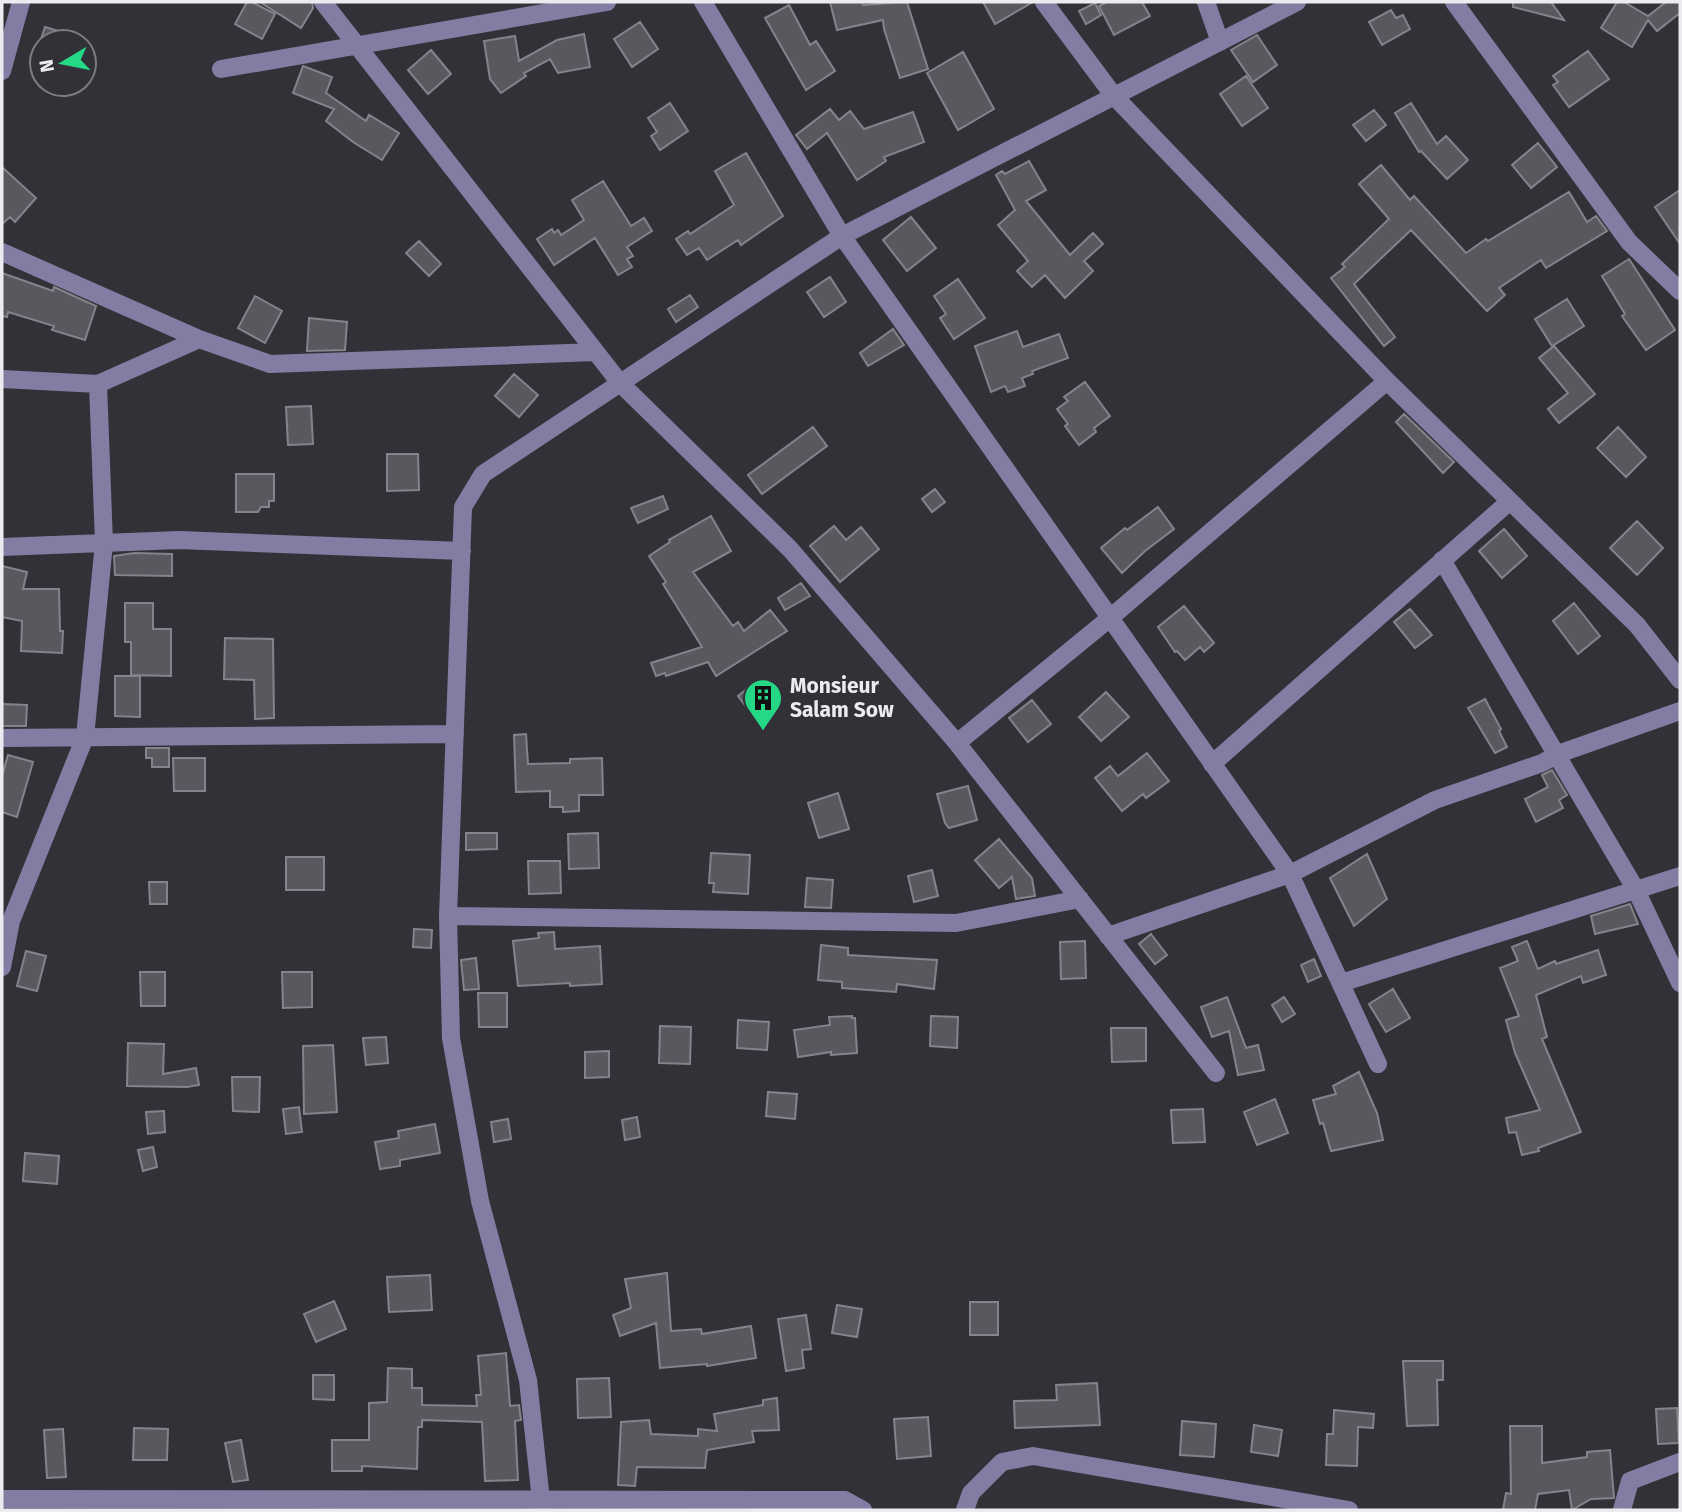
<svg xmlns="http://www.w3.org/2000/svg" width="1682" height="1512" font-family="'Fira Sans',sans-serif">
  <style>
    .building { fill: #59585f; stroke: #84838b; stroke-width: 2 }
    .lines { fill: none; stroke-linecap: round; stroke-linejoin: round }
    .minor { stroke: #837da3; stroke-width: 18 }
    .labels { text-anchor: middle; stroke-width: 5; stroke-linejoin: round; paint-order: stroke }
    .poi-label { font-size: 21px; font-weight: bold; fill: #ececf0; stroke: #323138; text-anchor: start }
  </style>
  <rect width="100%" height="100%" fill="#323138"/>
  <!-- building -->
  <path class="building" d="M247 2H252L275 14 262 39 235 24Z
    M260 2H312L313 8 301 28Z
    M830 2H862L863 5 907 2 928 69 900 78 884 29 883 20 837 30Z
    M983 2H1033L995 24Z
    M1107 2H1142L1150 16 1114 35 1099 6Z
    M1513 2H1551L1564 20 1513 7Z
    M1617 2H1624L1648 16 1666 2H1680V13L1657 31 1648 20 1632 47 1601 28Z
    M1095 3 1101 15 1086 24 1079 11Z
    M789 5 810 45 816 41 835 71 806 90 765 18Z
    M1391 10 1396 18 1403 15 1410 29 1382 45 1369 22Z
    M640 22 658 49 632 67 614 39Z
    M45 27 82 38V42H40Z
    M584 34 590 67 558 73 550 59 524 73 526 76 501 93 490 79 484 41 515 36 519 61 557 40Z
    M1257 35 1277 65 1253 82 1231 50Z
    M431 50 451 74 428 94 408 70Z
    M1588 51 1609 79 1569 107 1553 85 1558 82 1553 76Z
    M963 52 994 109 958 130 927 73Z
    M303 66 332 77 326 93 366 121 369 115 399 133 382 160 353 142 326 121 334 109 293 93Z
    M1246 76 1268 108 1242 126 1220 94Z
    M670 103 688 131 660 150 651 136 657 132 648 118Z
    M1411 103 1437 144 1446 136 1468 160 1447 179 1421 151 1419 152 1395 113Z
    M830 109 839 120 850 111 864 129 913 112 924 142 884 157 886 161 857 180 827 133 807 149 796 135Z
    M1374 110 1386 125 1366 141 1353 125Z
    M1538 143 1557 167 1531 188 1512 165Z
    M746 153 783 216 741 245 738 240 707 260 699 248 687 255 676 239 688 231 690 234 734 205 715 171Z
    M1029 161 1046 190 1026 201 1070 255 1093 233 1103 244 1084 261 1093 271 1065 298 1045 275 1032 287 1017 271 1028 261 998 225 1015 210 996 175 1002 171 1005 174Z
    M1381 165 1410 200 1414 196 1466 253 1486 239 1488 241 1569 192 1587 222 1596 216 1607 231 1546 268 1541 260 1499 288 1505 295 1487 311 1411 230 1354 284 1395 337 1384 346 1331 278 1345 267 1342 264 1389 219 1359 184Z
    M2 167 36 198 15 222 10 217 2 224Z
    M603 181 631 226 644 218 652 231 627 247 633 256 627 259 632 267 618 275 595 238 554 265 537 239 552 229 554 233 558 230 561 235 584 220 572 200Z
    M1680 190V244L1655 207Z
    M911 217 936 248 907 271 883 240Z
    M419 241 441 264 429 276 406 253Z
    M1629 259 1675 330 1646 350 1622 316 1625 314 1602 276Z
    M2 273 53 291 54 287 96 306 85 340 52 330 54 326 8 312 7 317 2 316Z
    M830 277 846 302 824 317 807 292Z
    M958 279 985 318 954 339 940 318 946 314 934 296Z
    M690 295 698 307 676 322 668 309Z
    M255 296 282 311 265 343 238 328Z
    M1567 299 1584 326 1552 346 1535 319Z
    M309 318 347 322 345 350 307 351Z
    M893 329 904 345 868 366 860 353Z
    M1017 331 1023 347 1059 334 1068 358 1032 371 1033 374 1022 378 1025 386 1008 392 1005 386 991 392 975 346Z
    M1554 346 1595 394 1559 423 1548 409 1568 393 1539 358Z
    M514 374 538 395 519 417 495 396Z
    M1085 382 1110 416 1094 428 1096 432 1079 445 1065 426 1068 424 1057 409 1068 401 1064 397Z
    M311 406 313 444 288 445 286 407Z
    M1404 414 1454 462 1443 473 1396 422Z
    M813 427 827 446 762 494 748 475Z
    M1618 427 1646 457 1626 477 1597 448Z
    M387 454H418L419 490 387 491Z
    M236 474H274V501H269V507H261L258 512H236Z
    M935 489 945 502 932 512 922 499Z
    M663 496 668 509 638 523 631 508Z
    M1158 507 1174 529 1145 551 1122 573 1101 548 1125 528 1127 530Z
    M711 516 731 551 693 572 733 626 738 622 744 631 770 610 787 631 716 676 708 662 666 676 665 673 656 676 651 663 702 647 663 584 666 582 649 556 670 542 669 540Z
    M1637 521 1663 548 1637 575 1610 548Z
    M834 526 846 540 861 527 879 549 840 582 810 546Z
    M1504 529 1527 556 1502 578 1479 551Z
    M134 553 172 554V576L115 575 114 556Z
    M2 566 27 572 23 589H59L60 631H63L62 653 21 651 22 621 2 617Z
    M801 583 810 596 785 610 778 598Z
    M125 603H153V629H171V676L131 675V642H125Z
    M1574 603 1600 636 1578 654 1553 621Z
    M1184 606 1214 643 1204 652 1200 647 1185 660 1177 651 1175 652 1158 627Z
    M1410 609 1432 635 1415 648 1394 622Z
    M225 638 273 639 274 718 255 719 254 680 224 679Z
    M115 676H140V717L115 716Z
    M751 686 770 711 757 721 738 696Z
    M1106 692 1129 717 1101 741 1079 717Z
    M1485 699 1501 729 1499 731 1507 747 1495 753 1468 708Z
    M1032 700 1051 724 1028 742 1009 718Z
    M2 704 27 705 26 726H2Z
    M526 734 528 764 570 763V759L602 758 603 795H579V811L563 812V807H550V791L516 792 514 735Z
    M146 748H169V767H152V758H146Z
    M1147 753 1169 781 1146 798 1143 794 1122 811 1095 778 1110 766 1118 776Z
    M8 755 33 762 17 817 2 812V776Z
    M173 758H205V791H174Z
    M1552 770 1567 795 1559 800 1563 808 1536 822 1525 799 1548 787 1542 775Z
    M968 786 977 820 949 828 945 823 937 794Z
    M838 793 849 829 819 838 808 803Z
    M466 833H497V849L466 850Z
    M598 833 599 868 569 869 568 834Z
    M999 839 1032 878 1035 896 1016 899 1012 877 999 888 975 860Z
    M711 853 750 855 748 894 713 892 714 883H709Z
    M1367 854 1387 899 1354 926 1330 878Z
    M286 857H324V890H286Z
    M528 861H560L561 893 529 894Z
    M932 870 938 896 914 902 908 876Z
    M807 878 833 880 831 908 805 907Z
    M149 882H167V904H150Z
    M1630 904 1638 924 1595 934 1591 916Z
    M414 929 432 930 431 948 413 947Z
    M554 932 555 949 600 946 602 984 570 986V983L518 986 513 941 539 938 538 933Z
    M1151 934 1167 955 1155 964 1139 944Z
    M1085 941 1086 978 1061 979 1060 942Z
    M1527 941 1538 969 1555 961 1556 964 1598 950 1606 975 1583 983 1581 976 1536 995 1547 1037 1542 1039 1581 1132 1538 1148 1539 1151 1522 1155 1516 1132 1509 1133 1506 1118 1540 1110 1515 1053 1506 1020 1519 1016 1500 968 1518 961 1512 947Z
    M821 945 848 948V955L937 960 934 989 897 984 896 992 842 988V982L818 980Z
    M26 951 46 956 37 991 17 986Z
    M476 958 479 989 464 990 461 960Z
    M1314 959 1321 976 1308 982 1301 965Z
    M140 972H165V1006H141Z
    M282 972H312V1007L283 1008Z
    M1393 989 1410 1018 1386 1032 1369 1004Z
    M478 993H507V1027H479Z
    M1227 997 1246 1048 1258 1045 1264 1070 1238 1075 1229 1031 1212 1037 1201 1007Z
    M1284 997 1295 1014 1282 1022 1272 1005Z
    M852 1016V1018H855L857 1053 831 1055V1052L798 1057 794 1030 830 1025 829 1017Z
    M931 1016 958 1017 957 1048 930 1046Z
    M738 1020 769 1022 767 1050 737 1048Z
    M660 1026 691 1027 690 1064 659 1063Z
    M1111 1028H1146V1061L1112 1062Z
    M386 1037 388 1063 366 1065 363 1038Z
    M128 1043 164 1044 163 1074 196 1068 199 1085 187 1087 127 1086Z
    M333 1045 337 1112 304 1114 303 1046Z
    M609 1051V1077L585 1078V1052Z
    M1359 1072 1377 1113 1383 1140 1331 1151 1323 1123 1320 1124 1313 1100 1336 1094 1333 1086Z
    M232 1077H260L259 1112 233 1111Z
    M768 1092 797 1094 795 1119 766 1116Z
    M1275 1099 1288 1133 1257 1145 1244 1112Z
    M299 1107 302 1132 286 1134 283 1109Z
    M1203 1109 1205 1142 1173 1143 1171 1110Z
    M164 1111 165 1132 148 1134 146 1112Z
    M637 1117 640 1137 625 1140 622 1120Z
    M508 1119 511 1139 494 1142 491 1122Z
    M435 1124 440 1153 400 1160V1166L380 1169 375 1142 399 1138 398 1131Z
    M153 1147 157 1167 143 1171 138 1150Z
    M25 1153 59 1156 57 1184 23 1181Z
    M667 1273 671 1331 701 1329 702 1334 751 1326 756 1358 707 1366V1364L660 1368 656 1323 620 1336 613 1315 631 1308 625 1279Z
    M430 1275 432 1310 389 1312 387 1277Z
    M334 1301 346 1329 316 1342 304 1314Z
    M970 1302H998V1335H970Z
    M837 1305 862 1309 857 1337 832 1333Z
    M806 1315 811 1349 802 1350 804 1368 786 1371 778 1319Z
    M506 1353 510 1406 519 1405 521 1420 515 1421 518 1480 485 1481 482 1422 422 1420V1427H418L417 1469 362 1466V1471H332V1440H369V1403L387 1402 388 1368 412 1369V1388H422V1405L477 1406 476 1395H481L478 1356Z
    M1403 1361H1443V1380H1437L1438 1425 1407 1426Z
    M313 1375H334V1400L313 1399Z
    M609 1378 611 1417 578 1418 577 1379Z
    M1097 1383 1100 1425 1015 1428 1014 1401 1057 1400 1056 1385Z
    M777 1398 779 1430 752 1431 754 1442 707 1450 705 1468 637 1467 635 1486 618 1485 621 1422 649 1420 651 1434 698 1436V1429L717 1431 714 1414 763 1405V1400Z
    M1677 1408 1679 1443 1658 1444 1656 1409Z
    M1334 1410 1374 1414 1373 1428 1358 1427 1357 1466 1326 1465 1327 1434H1333Z
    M928 1417 931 1456 897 1459 894 1419Z
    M1182 1421 1216 1424 1214 1457 1180 1455Z
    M1254 1425 1282 1430 1278 1456 1251 1452Z
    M1510 1426H1542V1463L1587 1457V1452L1610 1450 1614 1498 1591 1499 1572 1510 1569 1490 1538 1494 1535 1510H1503L1506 1493 1511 1494Z
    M134 1428 168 1429 167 1460H133Z
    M63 1429 66 1477 47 1478 44 1430Z
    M241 1440 248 1480 233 1482 225 1443Z"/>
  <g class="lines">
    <!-- minor -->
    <path class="minor" d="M323 2 620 383 790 549 957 743 1216 1073
      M703 2 842 236 1290 874 1378 1064
      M1044 2 1114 96 1387 381 1637 625 1680 680
      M1206 2 1220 42
      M1454 2 1629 242 1680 291
      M221 69 607 2
      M2 71 21 2
      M2 252 199 339 270 364 596 352
      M2 379 98 384 199 339
      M2 547 179 540 462 551
      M1442 560 1636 890 1680 983
      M2 738 455 734
      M957 743 1110 618 1387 381
      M1212 764 1510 501
      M448 916 956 923 1080 899
      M1108 936 1290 874 1435 800 1542 763 1558 754 1680 711
      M2 967 11 921 85 737 104 543 98 384
      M1341 983 1680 876
      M2 1499 845 1500 863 1510
      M542 1510 528 1380 480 1201 451 1038 448 916 463 507 483 474 842 236 1297 2
      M965 1510 971 1493 1002 1462 1033 1456 1349 1510
      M1622 1510 1630 1481 1680 1462"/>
  </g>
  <!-- icons -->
  <defs>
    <symbol id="building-pin" viewBox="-11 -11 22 30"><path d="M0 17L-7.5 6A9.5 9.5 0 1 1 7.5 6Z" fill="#24d886" stroke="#323138"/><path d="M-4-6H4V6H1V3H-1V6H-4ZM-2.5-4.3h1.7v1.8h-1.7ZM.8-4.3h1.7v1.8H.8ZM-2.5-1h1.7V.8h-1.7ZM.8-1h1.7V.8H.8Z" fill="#111"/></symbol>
  </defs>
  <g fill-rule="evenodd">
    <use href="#building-pin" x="741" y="676" width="44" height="60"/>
  </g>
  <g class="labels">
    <!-- poi labels -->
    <g class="poi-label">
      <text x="790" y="693">Monsieur<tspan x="790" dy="24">Salam Sow</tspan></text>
    </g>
  </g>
  <!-- border -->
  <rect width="1682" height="1512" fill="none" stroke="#ececf0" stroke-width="7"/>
  <!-- north arrow -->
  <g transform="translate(63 63) rotate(260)"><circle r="33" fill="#323138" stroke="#7c7c82" stroke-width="2"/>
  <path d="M0-5L12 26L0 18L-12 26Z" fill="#24d886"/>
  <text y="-10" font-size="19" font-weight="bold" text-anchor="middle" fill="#ececf0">N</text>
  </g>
</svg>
